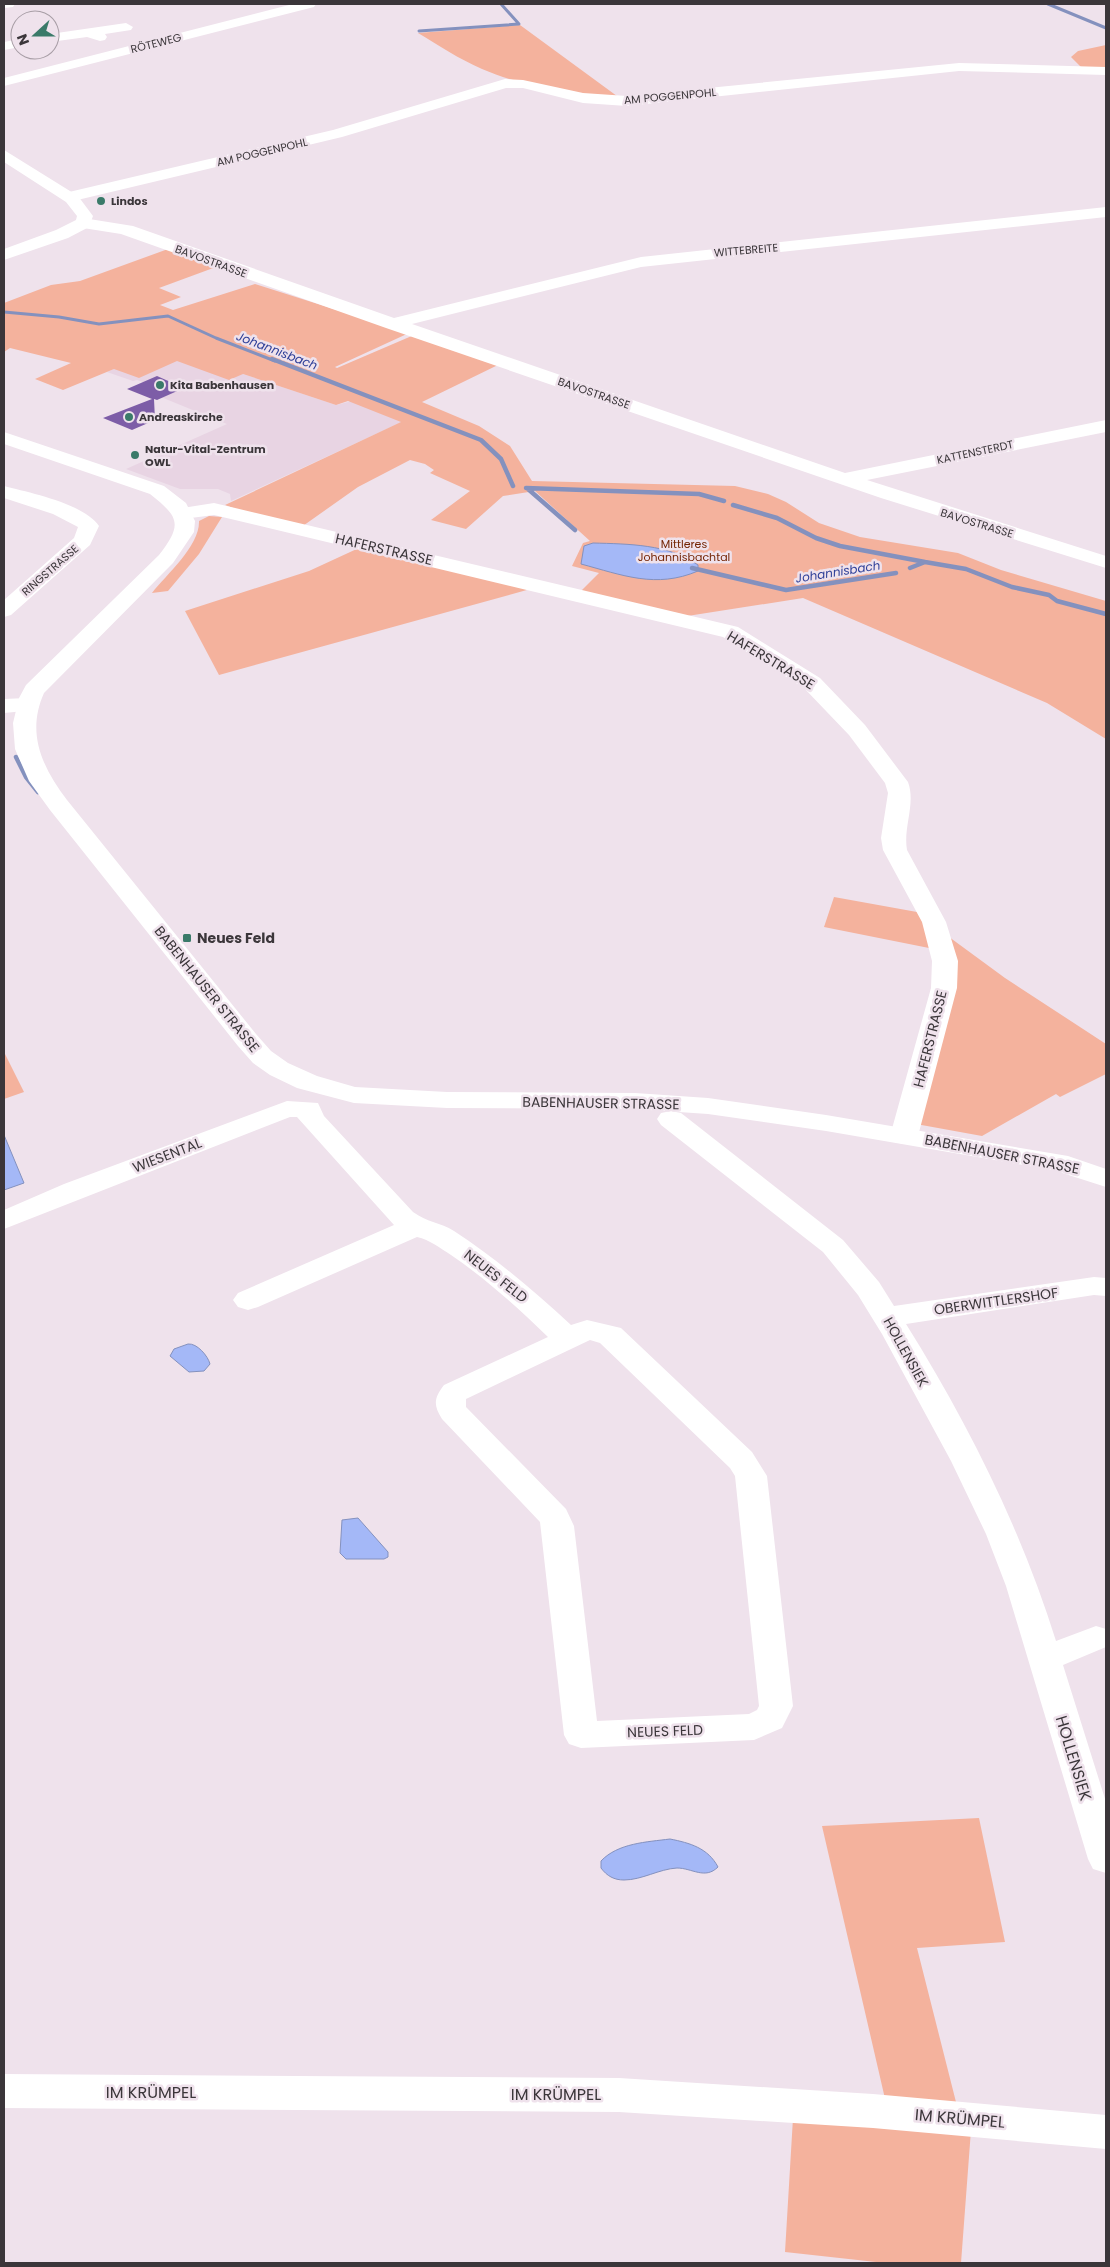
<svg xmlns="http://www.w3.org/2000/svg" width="1110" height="2267" font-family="Poppins,sans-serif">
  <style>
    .built { fill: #e8d4e3 }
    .green { fill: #f4b29d }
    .water { fill: #a4b8f7; stroke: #8491be }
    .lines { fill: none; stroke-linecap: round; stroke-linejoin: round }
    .stream-far1 { stroke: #8491be; stroke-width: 3 }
    .stream { stroke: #8491be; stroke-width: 4.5 }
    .building { fill: #7d5da7 }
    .minor { fill: #fff; fill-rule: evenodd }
    .major { fill: #fff; fill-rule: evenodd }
    .poi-dot { fill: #3a7a69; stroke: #efe2ec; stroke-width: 2 }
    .labels { text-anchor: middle; stroke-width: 5; stroke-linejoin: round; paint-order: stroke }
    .far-street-label { font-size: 11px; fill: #3b363a; stroke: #efe2ec }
    .far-poi-label { font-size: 11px; font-weight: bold; fill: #3b363a; stroke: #efe2ec; text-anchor: start }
    .far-park-label { font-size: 11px; fill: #742505; stroke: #efe2ec }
    .far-water-label { font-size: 12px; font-style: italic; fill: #2e3f98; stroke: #efe2ec }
    .street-label { font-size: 14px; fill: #3b363a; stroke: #efe2ec }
    .poi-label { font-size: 14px; font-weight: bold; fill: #3b363a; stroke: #efe2ec; text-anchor: start }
    .near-street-label { font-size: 16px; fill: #3b363a; stroke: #efe2ec }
  </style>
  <rect width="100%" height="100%" fill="#efe2ec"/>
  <!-- built -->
  <path class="built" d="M152 352 243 374 336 405 352 401 404 421 231 501 230 494 218 489H180L126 469 227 424 151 393 143 382 137 380 133 381 107 372Z"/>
  <!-- green -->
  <path class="green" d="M520 25 621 99C574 93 526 88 482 69 459 59 438 45 418 33Z
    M1106 45V69L1082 68 1071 57 1078 51Z
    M168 249 216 267 159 288 181 297 160 305 173 310 255 284 409 333 335 367 337 368 414 335 500 364 422 402 479 426 510 446 532 481 735 486 768 494 786 502 819 523 860 537 958 553 1001 570 1106 601V739L1047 703 803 598 681 617 579 593 599 573 572 566 583 543 590 541 535 491 503 496 466 529 431 520 470 491 430 473 434 470 425 464 410 460 358 487 300 528 255 516 225 505 401 422 348 401 336 405 243 374 229 380 177 361 139 378 114 369 63 390 35 379 71 363 10 348 4 352V303L51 285 80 281Z
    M209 516 222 517 199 554 168 591 152 593C167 574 200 546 199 521Z
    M361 547 534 588 219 675 185 611 309 571Z
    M834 897 917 912 939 950 824 927Z
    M945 934 1005 978 1106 1044V1074L1060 1097 1056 1094 982 1136 916 1124Z
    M4 1052 24 1092 4 1099Z
    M979 1818 1005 1942 917 1948 957 2106 886 2103 822 1826Z
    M793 2118 971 2130 961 2263H885L785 2252Z"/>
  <!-- water -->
  <path class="water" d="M593 543C628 544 669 544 698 565V571C656 589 622 575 581 564L584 546Z
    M4 1135 24 1183 4 1190Z
    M188 1344C197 1343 208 1356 210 1364L204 1371 189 1372 170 1356 174 1349Z
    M358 1518 388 1552V1557L384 1559H346L340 1553 342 1520Z
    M670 1839C690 1843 708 1848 718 1867 705 1880 692 1868 677 1868 659 1869 642 1880 624 1880 614 1880 607 1876 601 1868V1861C618 1843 647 1842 670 1839Z"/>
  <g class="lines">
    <!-- stream-far1 -->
    <path class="stream-far1" d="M1048 4 1106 28
      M419 31 519 24 501 4
      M4 312 59 317 99 324 168 316 216 338 275 361"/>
    <!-- stream -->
    <path class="stream" d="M272 359 481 440 501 459 513 486
      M526 488 699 494 724 501
      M528 489 575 530
      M733 505 777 518 816 538 840 546 925 562
      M692 568 786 590 896 573
      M910 568 925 562 966 569 1012 587 1049 595 1057 601 1106 614
      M16 757 26 777 38 792"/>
  </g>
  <!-- building -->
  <path class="building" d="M157 376 184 388 157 400 154 399 155 420 132 430 103 418 152 399 127 389Z"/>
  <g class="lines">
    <!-- minor -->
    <path class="minor" d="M4 4H15L13 7 4 8Z
      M293 4H316L314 7 4 86V78Z
      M126 23 133 27 131 30 105 34 107 37 105 40 100 41 87 37 50 42V34Z
      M20 39V47L4 50V42Z
      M959 63 1106 67V75L959 71 627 106 583 103 523 88H506L342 137 69 202 61 197 69 192 333 130 505 79 523 80 583 93 627 96Z
      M1106 207V217L641 267 412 324 845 473 1106 420V432L867 480 1106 556V568L881 498 386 328 121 234 83 228 77 227 75 223 77 219 83 218 133 226 394 318 641 257Z
      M4 486C30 493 83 503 99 526L90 545 11 615 4 617V600L74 538 78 527 53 514 4 498Z
      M214 503 738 627 820 678 865 725 908 782C916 804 903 827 907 850L946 922 958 961 957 988 918 1136 914 1142 904 1144 894 1142 890 1136 931 988 932 961 922 922 883 850 881 838 888 793 885 783 849 735 804 688 723 637 214 515 183 519 176 517 173 513 176 509Z
      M27 698 35 700 38 705 35 710 4 713V699Z
      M287 1101 318 1103 324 1116 413 1212C428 1223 440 1222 454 1231 497 1259 534 1291 571 1325L587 1320 621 1328 752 1452 767 1476 793 1706 782 1728 754 1740 581 1748 569 1744 564 1735 540 1522 442 1419C433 1405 434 1398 444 1385L548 1337C517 1307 486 1279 451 1255 440 1248 430 1240 417 1237L258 1307 248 1310 238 1307 233 1300 238 1293 394 1225 297 1117H290L4 1229V1210L64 1184ZM590 1340 600 1343 730 1468 735 1476 759 1706 757 1710 749 1714 597 1721 574 1526 566 1509 466 1407V1399Z
      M671 1111 681 1113 843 1240 879 1282 894 1306 1094 1277 1106 1278V1296L1094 1295 906 1324C968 1423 1021 1529 1056 1641L1096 1626 1106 1629V1647L1063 1665 1106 1802V1873L1093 1869 1088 1859 1006 1586 986 1534 951 1461 882 1334 858 1295 823 1252 661 1125 657 1119 661 1113Z
      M4 2074 619 2078 873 2094 1106 2115V2149L873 2128 619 2112 4 2108Z"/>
    <!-- major -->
    <path class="major" d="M4 150 78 196 93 216 89 227 68 238 4 260V249L56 230 76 220 77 216 66 202 4 162Z
      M4 432 164 486 186 503 195 521 194 532 173 563 44 693C26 733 42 767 67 800L256 1034 271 1051 288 1063 317 1076 355 1087 447 1092 635 1093 708 1098 826 1115 1068 1156 1106 1169V1187L1053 1170 826 1131 708 1114 635 1109 447 1108 354 1103 297 1088 270 1075 253 1063 238 1046 50 810 29 781 15 749 13 723 19 698 26 685 159 555C183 524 179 517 150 494L4 444Z"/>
  </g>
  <!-- markers -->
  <g class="poi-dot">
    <circle cx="101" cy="201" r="5"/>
    <circle cx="160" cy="385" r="5"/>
    <circle cx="129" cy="417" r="5"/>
    <circle cx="135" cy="455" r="5"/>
    <rect x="182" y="933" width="10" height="10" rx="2.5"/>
  </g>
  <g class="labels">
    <!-- far-street labels -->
    <g class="far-street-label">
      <text transform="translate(156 43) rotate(-14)" y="4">RÖTEWEG</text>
      <text transform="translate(670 96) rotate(-5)" y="4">AM POGGENPOHL</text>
      <text transform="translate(262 152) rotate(-13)" y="4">AM POGGENPOHL</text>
      <text transform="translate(746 250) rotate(-5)" y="4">WITTEBREITE</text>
      <text transform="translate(211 261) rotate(20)" y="4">BAVOSTRASSE</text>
      <text transform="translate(594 393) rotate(19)" y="4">BAVOSTRASSE</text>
      <text transform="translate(975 452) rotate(-12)" y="4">KATTENSTERDT</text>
      <text transform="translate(977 523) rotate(17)" y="4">BAVOSTRASSE</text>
      <text transform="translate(50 570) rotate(-41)" y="4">RINGSTRASSE</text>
    </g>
    <!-- far-poi labels -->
    <g class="far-poi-label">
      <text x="111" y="205">Lindos</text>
      <text x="170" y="389">Kita Babenhausen</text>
      <text x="139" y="421">Andreaskirche</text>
      <text x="145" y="453">Natur-Vital-Zentrum<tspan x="145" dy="13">OWL</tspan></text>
    </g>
    <!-- far-park labels -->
    <g class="far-park-label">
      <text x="684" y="548">Mittleres<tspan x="684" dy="13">Johannisbachtal</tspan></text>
    </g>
    <!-- far-water labels -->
    <g class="far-water-label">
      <text transform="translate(277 351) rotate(21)" y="4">Johannisbach</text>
      <text transform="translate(838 572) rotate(-9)" y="4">Johannisbach</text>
    </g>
    <!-- street labels -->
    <g class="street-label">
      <text transform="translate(384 549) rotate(13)" y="5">HAFERSTRASSE</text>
      <text transform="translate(771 660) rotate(31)" y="5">HAFERSTRASSE</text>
      <text transform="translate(207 989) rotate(51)" y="5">BABENHAUSER STRASSE</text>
      <text transform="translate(930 1039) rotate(-76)" y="5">HAFERSTRASSE</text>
      <text transform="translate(601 1103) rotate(1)" y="5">BABENHAUSER STRASSE</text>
      <text transform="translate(1002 1154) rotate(11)" y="5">BABENHAUSER STRASSE</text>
      <text transform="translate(167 1155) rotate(-21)" y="5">WIESENTAL</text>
      <text transform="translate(496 1276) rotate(38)" y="5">NEUES FELD</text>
      <text transform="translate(996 1301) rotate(-8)" y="5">OBERWITTLERSHOF</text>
      <text transform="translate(906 1352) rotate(61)" y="5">HOLLENSIEK</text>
      <text transform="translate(665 1731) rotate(-2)" y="5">NEUES FELD</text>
    </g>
    <!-- poi labels -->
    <g class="poi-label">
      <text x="197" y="943">Neues Feld</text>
    </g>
    <!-- near-street labels -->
    <g class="near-street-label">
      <text transform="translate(1074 1758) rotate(73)" y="6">HOLLENSIEK</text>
      <text x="151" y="2098">IM KRÜMPEL</text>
      <text x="556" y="2100">IM KRÜMPEL</text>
      <text transform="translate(960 2118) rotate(5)" y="6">IM KRÜMPEL</text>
    </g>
  </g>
  <!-- border -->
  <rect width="1110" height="2267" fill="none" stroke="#3b363a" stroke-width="10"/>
  <!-- north arrow -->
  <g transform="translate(35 35) rotate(249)"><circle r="24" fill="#efe2ec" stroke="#a79da5"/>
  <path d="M0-4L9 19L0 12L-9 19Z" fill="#3a7a69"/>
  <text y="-8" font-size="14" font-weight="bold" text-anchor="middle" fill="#3b363a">N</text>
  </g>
</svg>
